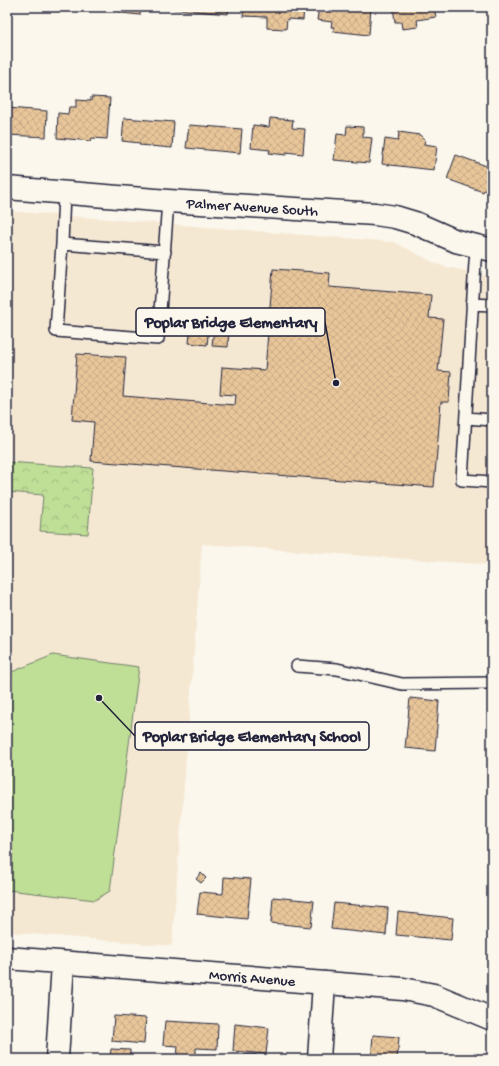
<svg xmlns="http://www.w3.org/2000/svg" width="499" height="1066" font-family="'Gochi Hand',sans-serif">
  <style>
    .built { fill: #f5e8d3 }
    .park { fill: url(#park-crowns); stroke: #708068 }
    .garden { fill: #bfde96; stroke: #708068 }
    .building { fill: url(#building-cross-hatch); stroke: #22223b }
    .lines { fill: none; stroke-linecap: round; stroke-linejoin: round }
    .lane-casing { stroke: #22223b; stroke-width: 14 }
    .street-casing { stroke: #22223b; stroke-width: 25 }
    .lane { stroke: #fbf7ec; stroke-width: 11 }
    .street { stroke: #fbf7ec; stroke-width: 22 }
    .labels { text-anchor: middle; stroke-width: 4; stroke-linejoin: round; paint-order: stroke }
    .street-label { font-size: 15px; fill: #22223b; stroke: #fbf7ec }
    .leader { fill: none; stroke: #22223b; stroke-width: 1.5 }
    .callout-dot { fill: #22223b; stroke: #fbf7ec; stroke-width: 1.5 }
    .callout { fill: #fbf7ec; stroke: #22223b; stroke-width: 1.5 }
    .callout-label { font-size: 16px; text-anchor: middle; font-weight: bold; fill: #22223b }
  </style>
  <defs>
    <pattern id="park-crowns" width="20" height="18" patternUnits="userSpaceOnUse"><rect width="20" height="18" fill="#bfde96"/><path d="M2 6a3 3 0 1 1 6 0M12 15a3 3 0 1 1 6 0" fill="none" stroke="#a4be82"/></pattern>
    <pattern id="building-cross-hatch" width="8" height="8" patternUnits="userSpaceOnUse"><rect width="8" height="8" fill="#e8c69a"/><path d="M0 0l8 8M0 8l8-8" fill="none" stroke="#c7aa86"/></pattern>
  </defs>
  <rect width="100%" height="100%" fill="#fbf7ec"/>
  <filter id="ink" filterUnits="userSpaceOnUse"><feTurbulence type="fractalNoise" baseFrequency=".025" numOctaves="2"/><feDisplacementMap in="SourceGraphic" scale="8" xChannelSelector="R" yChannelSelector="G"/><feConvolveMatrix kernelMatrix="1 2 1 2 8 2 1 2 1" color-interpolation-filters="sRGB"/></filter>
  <g filter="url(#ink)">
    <!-- built -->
    <path class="built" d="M7 211 394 242 439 265 492 277V565L202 544 172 946 7 932Z"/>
    <!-- park -->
    <path class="park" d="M7 462 93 468 88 534 40 531 43 495 7 492Z"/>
    <!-- garden -->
    <path class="garden" d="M53 655 139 667 110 891 95 900 7 890V674Z"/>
    <!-- building -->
    <path class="building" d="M25 7H48V10Z
      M121 7H155V8L141 7 140 15 121 13Z
      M174 7H229L228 14 173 9Z
      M244 7H304L303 20 287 19 286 29 267 28V17L243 16Z
      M319 7H371L369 35 333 31 334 27H331L332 22 317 20Z
      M393 7H434L436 17 417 20 418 27 402 29 401 22H395Z
      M91 97 110 98 107 139 92 138 91 141 57 138 58 113 68 114 69 107H76V100L91 101Z
      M7 108 47 111 46 137 7 135Z
      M124 118 174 122 172 148 139 145 140 143 122 141Z
      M270 118 293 120 292 128 305 129 303 154 286 152V155L269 153 270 150 251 148 253 125 269 127Z
      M189 125 242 129 240 153 186 148Z
      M347 126 363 127V137L372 138 369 163 334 160 337 134 346 135Z
      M399 132 420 135 425 140 424 144 437 146 434 170 382 164 385 139 398 141Z
      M456 155 492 168V193L484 190 483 192 447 179Z
      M273 269 330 273 329 287 431 295 429 318 443 319 438 371 451 372 449 402H441L434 487 91 461 94 422 72 420 77 354 126 357 123 396 235 405 236 395 220 394 222 367 265 370Z
      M192 314 210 316 207 345 189 343Z
      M214 327 229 328 228 347 212 346Z
      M410 698 439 701 435 751 405 748Z
      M201 873 206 878 201 883 196 879Z
      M224 877 251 879 247 919 197 914 200 892 223 894Z
      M273 897 314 901 311 927 271 923Z
      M334 903 388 908 386 935 331 929Z
      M398 912 453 918 451 940 396 935Z
      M7 1008 9 1009 7 1034Z
      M114 1016 146 1018 144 1044 112 1041Z
      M165 1021 218 1024 217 1049 196 1048V1059L177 1058 178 1046 163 1045Z
      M235 1024 269 1028 266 1054 233 1051Z
      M373 1035 399 1037 397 1059H371Z
      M111 1049 130 1050V1059H110Z
      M244 1055H256V1059H267H244Z"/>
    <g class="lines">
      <defs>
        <path id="lane" d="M62 244 64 192
          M477 247 475 262 462 480 492 482
          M165 252 62 244 56 331 158 339 168 201
          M472 304 492 305
          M466 418 492 420
          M297 666 337 669 402 684 492 683"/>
        <g id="street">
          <path id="s1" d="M7 188 168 201 375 214 395 217 415 223 456 241 492 250"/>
          <path id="s2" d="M7 958 403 989 434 995 492 1019"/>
          <path d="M57 1059 63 963"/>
          <path d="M319 1059 324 983"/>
        </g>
      </defs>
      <!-- lane casing -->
      <use href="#lane" class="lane-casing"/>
      <!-- street casing -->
      <use href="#street" class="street-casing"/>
      <!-- lane -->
      <use href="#lane" class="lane"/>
      <!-- street -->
      <use href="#street" class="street"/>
    </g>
  </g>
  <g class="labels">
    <!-- street labels -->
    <g class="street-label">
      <text dy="5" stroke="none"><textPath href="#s1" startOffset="246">Palmer Avenue South</textPath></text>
      <text dy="5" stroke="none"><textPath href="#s2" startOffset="246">Morris Avenue</textPath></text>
    </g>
  </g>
  <!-- callouts -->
  <path class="leader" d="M336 383L325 322M99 698L135 736"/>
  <g class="callout-dot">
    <circle cx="336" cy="383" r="4"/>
    <circle cx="99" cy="698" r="4"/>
  </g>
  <g class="callout">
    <rect x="136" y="308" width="189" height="28" rx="4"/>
    <rect x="135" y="722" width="234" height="28" rx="4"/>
  </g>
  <g class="callout-label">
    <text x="231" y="327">Poplar Bridge Elementary</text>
    <text x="252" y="741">Poplar Bridge Elementary School</text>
  </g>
  <!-- margin -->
  <rect width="499" height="1066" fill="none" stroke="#fbf7ec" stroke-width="24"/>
  <rect x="12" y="12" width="475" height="1042" fill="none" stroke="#22223b" stroke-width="1.5" filter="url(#ink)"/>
</svg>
